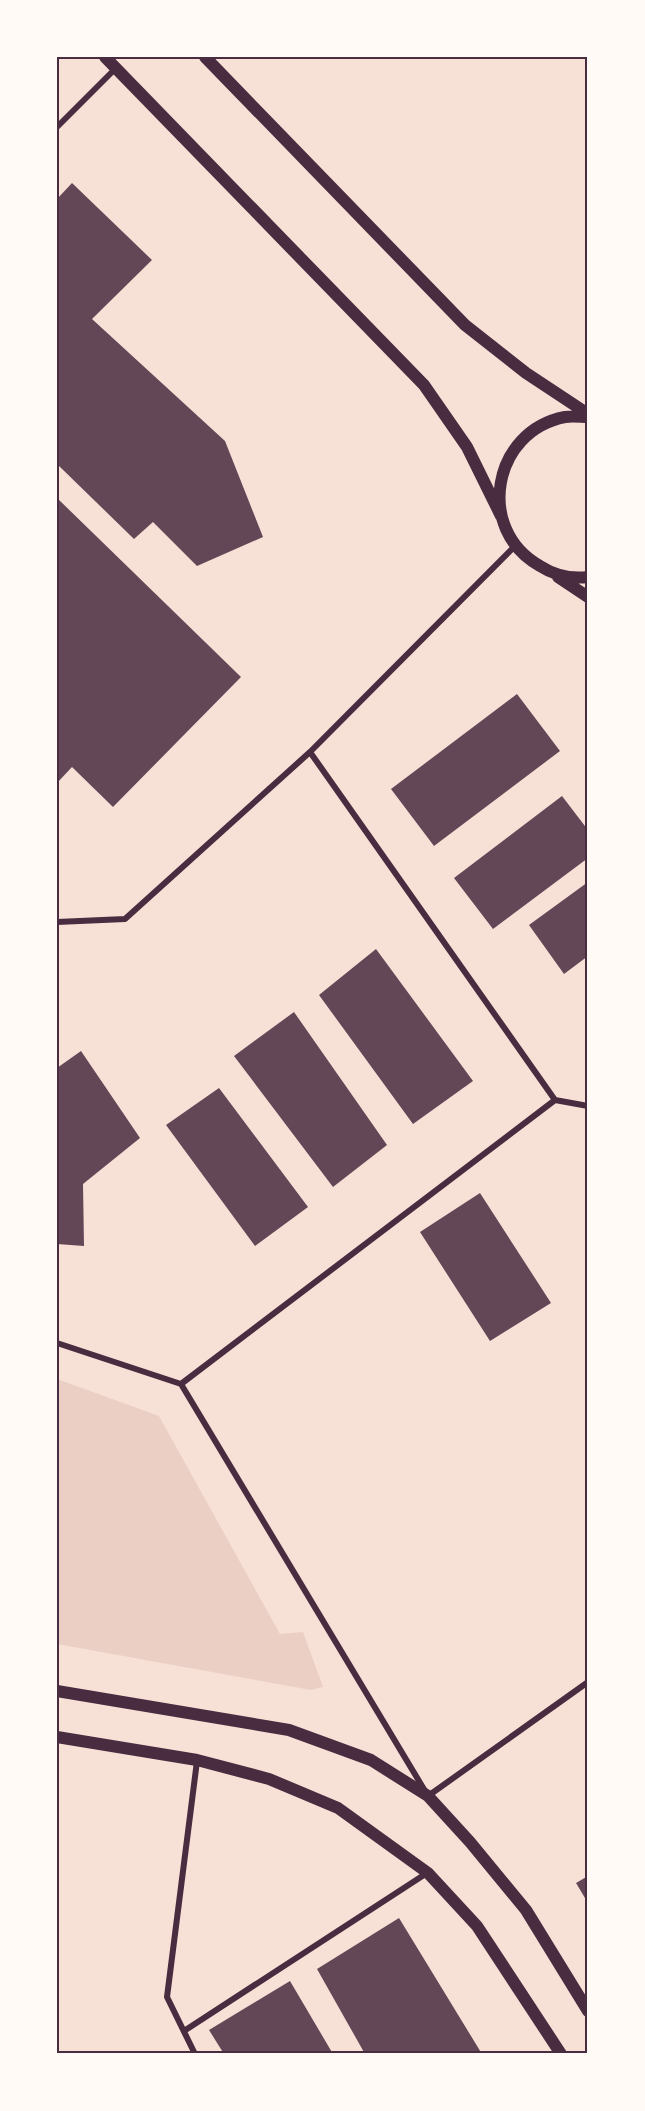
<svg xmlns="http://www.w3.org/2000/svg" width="645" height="2111" font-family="'PT Sans',sans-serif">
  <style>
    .green { fill: #ebcfc5 }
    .building { fill: #644757 }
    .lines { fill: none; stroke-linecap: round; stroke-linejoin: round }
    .minor { stroke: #4a2c40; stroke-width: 6 }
    .secondary { stroke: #4a2c40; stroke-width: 12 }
    .neatline { fill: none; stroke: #4a2c40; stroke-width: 2 }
  </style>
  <rect width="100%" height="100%" fill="#f7e1d7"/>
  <!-- green -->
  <path class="green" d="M57 1379 159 1416 280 1634 303 1632 323 1687 311 1690 57 1644Z"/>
  <!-- building -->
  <path class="building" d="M72 183 152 260 92 319 225 441 263 537 197 566 153 522 134 539 57 464V199Z
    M57 498 241 677 113 807 72 767 57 783Z
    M517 694 560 751 434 846 391 789Z
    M562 796 588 830V858L493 929 454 878Z
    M588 882V956L564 974 529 925Z
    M376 949 473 1081 413 1124 319 995Z
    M294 1012 387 1145 333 1187 234 1056Z
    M81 1051 140 1138 83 1184 84 1246 57 1244V1068Z
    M219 1088 308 1207 255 1246 166 1125Z
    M480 1193 551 1303 490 1341 420 1232Z
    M588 1876V1903L576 1883Z
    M399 1918 482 2054H365L317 1969Z
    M290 1981 333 2054H224L209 2030Z"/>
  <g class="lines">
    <!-- minor -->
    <path class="minor" d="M57 127 116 68
      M310 752 555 1100 588 1106
      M57 922 125 919 310 752 516 545
      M57 1343 181 1384 428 1796 588 1682
      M181 1384 555 1100
      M184 2031 427 1873
      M195 2054 167 1997 197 1761"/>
    <!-- secondary -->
    <path class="secondary" d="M105 57 424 385 467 447 501 516
      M205 57 465 325 526 373 588 414
      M588 417C581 417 572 416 565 417 492 431 475 530 540 566 554 575 571 579 588 577
      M558 577 588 597
      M57 1691 289 1730 371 1760 428 1796 470 1842 526 1910 588 2011
      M57 1737 197 1760 269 1779 338 1808 428 1873 477 1926 561 2054"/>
  </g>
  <!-- border -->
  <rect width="645" height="2111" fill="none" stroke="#fffaf5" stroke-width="117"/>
  <rect x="58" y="58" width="528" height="1994" class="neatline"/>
</svg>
